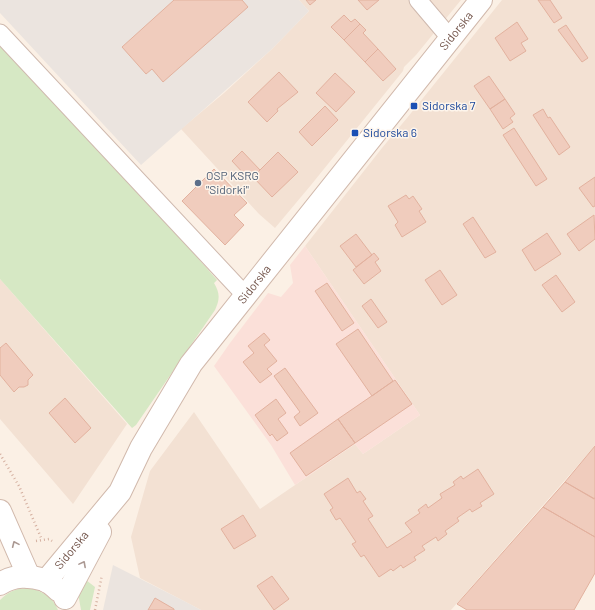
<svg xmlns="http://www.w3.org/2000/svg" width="595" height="610" font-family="Barlow,sans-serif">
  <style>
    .residential { fill: #f3e1d3 }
    .commercial { fill: #fbe0d9 }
    .industrial { fill: #ebe4df }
    .green { fill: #d6e8c4 }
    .building { fill: #f0ccbd; stroke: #e2b19e }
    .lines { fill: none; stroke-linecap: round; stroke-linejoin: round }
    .street-casing { stroke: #cfb9ae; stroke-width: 19 }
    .secondary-casing { stroke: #d1b9ac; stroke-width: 24 }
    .path { stroke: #d5b0a0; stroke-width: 2.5; stroke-dasharray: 1 3; stroke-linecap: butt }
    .street { stroke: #fff; stroke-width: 17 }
    .secondary { stroke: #fff; stroke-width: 22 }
    .oneway { stroke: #ab9993 }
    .transit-dot { fill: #1a4fb4; stroke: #fef5eb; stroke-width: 1.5 }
    .service-dot { fill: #5c6f8a; stroke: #fef5eb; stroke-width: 1.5 }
    .labels { text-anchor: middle; stroke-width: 3; stroke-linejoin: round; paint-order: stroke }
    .street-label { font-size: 12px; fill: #73554b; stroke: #fef5eb }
    .transit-label { font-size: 12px; fill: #164399; stroke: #fef5eb; text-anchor: start }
    .service-label { font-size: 12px; fill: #4e5e75; stroke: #fef5eb; text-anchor: start }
  </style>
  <rect width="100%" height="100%" fill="#fbf0e5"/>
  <!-- residential -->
  <path class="residential" d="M299 0H461L416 55 404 67 403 71 311 185 275 228 259 214 181 129 224 93 272 49 309 11Z
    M502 0H595V446L451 610H201L140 578 131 537 150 471 194 412 260 509 355 444 363 454 420 415 305 246 382 148 407 118Z
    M0 279 127 424 73 504 0 419Z"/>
  <!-- commercial -->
  <path class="commercial" d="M305 246 420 415 363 454 355 444 295 485 271 445 214 366 230 343 268 293 281 297 293 283 290 265Z"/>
  <!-- industrial -->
  <path class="industrial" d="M0 0H299L309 11 272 49 141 165 0 13Z
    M113 565 182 600 201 610H103Z"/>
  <!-- green -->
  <path class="green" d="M0 45 160 215 217 280 214 283C220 293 220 299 215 310L136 425 132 428 0 279Z
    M82 577 95 587 90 610H81L78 593Z
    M28 588C41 590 53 597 58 610H0V600C8 592 16 588 28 588Z"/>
  <!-- building -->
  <path class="building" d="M174 0H242L248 7 163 82 152 69 146 74 122 47Z
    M306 0H316L310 5Z
    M358 0H379L367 10Z
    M538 0H550L562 18 554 23Z
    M344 15 351 22 355 19 360 24 344 40 331 27Z
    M517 22 528 39 521 43 526 51 510 61 495 38Z
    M360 24 366 30 363 33 378 49 365 62 344 40Z
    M566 25 588 58 582 62 558 30Z
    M378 49 396 69 383 81 365 62Z
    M279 72 298 92 277 109 278 111 267 122 248 102Z
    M335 73 355 92 336 112 316 93Z
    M489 76 505 99 490 109 474 86Z
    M505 99 515 114 510 118 513 122 503 129 490 109Z
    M325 106 338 120 312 146 299 132Z
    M543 109 548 118 550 117 570 147 559 155 533 115Z
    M514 128 547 179 536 186 503 135Z
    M242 151 260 170 253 177 246 176 232 161Z
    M278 152 298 172 272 197 253 177Z
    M214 169 247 203 234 215 244 225 225 245 182 201Z
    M595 177V206L593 207 579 188Z
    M406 195 409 199 413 196 422 209 419 211 426 222 402 237 395 225 398 222 388 206Z
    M594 215 595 239 579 251 567 234Z
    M473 217 496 252 485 258 463 224Z
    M547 233 561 254 535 271 522 250Z
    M356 234 372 255 356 267 340 246Z
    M374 253 379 259 375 262 381 271 364 284 353 270Z
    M440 270 457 295 442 305 425 280Z
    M556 275 575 302 562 312 542 285Z
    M327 283 354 323 342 331 315 291Z
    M371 299 387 322 378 328 362 306Z
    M358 329 393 381 372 396 336 344Z
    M264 333 270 340 264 345 277 361 267 369 272 374 260 383 243 362 254 353 248 346Z
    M6 343 33 375 28 380V385L24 387H19L14 392 0 375V348Z
    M285 368 318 413 300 426 294 417 300 412 274 376Z
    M395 380 412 404 355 443 338 419Z
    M65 398 91 428 75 443 49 413Z
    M276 399 286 413 278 419 288 433 277 441 272 434 270 436 255 415Z
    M338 419 355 443 306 476 290 453Z
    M595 446V497L594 499 565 482Z
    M478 469 494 494 480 503 482 506 472 512 470 509 457 518 459 521 445 531 447 534 438 541 436 537 422 546 425 550 414 557 416 560 403 568 401 565 393 571 391 569 379 577 364 555 361 557 352 544 356 542 340 518 336 520 330 510 333 508 324 494 348 478 357 493 360 491 366 499 363 501 373 516 368 519 387 548 412 532 405 523 420 513 418 510 426 504 428 508 442 498 440 494 455 485 453 482 461 476 463 479Z
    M565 482 595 499V537L543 507Z
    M543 507 595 537V573L574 610H467L457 604Z
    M243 515 256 536 234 549 221 529Z
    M272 576 289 599 274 610 257 586Z
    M155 598 174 609V610H148Z"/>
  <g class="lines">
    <defs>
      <path id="street" d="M418 0 451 39
        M0 33 245 295"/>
      <g id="secondary">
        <path d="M0 511 29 577"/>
        <path id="s1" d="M46 581 120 492 141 448 191 364 481 0"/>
        <path d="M0 584C13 575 30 575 44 580 49 582 54 586 58 590"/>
        <path d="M65 598 100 532"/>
      </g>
    </defs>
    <!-- street casing -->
    <use href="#street" class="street-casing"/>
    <!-- secondary casing -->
    <use href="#secondary" class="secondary-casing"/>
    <!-- path -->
    <path class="path" d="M0 454 19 486 42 540
      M36 541 49 539 52 541
      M95 610 102 575"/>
    <!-- street -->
    <use href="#street" class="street"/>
    <!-- secondary -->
    <use href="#secondary" class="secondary"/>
  </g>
  <!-- one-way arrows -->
  <defs><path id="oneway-chevron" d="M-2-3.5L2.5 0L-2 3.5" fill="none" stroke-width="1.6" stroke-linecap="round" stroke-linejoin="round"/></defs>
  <g class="oneway">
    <use href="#oneway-chevron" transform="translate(15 544) rotate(-114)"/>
    <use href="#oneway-chevron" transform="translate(83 564) rotate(-62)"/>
  </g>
  <!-- markers -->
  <g class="transit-dot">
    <rect x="410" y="102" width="8" height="8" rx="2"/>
    <rect x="351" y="129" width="8" height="8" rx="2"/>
  </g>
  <circle class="service-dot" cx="198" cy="183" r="4"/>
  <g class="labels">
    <!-- street labels -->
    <g class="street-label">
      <text dy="4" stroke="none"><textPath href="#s1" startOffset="688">Sidorska</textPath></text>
      <text dy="4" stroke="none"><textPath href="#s1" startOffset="364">Sidorska</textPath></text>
      <text dy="4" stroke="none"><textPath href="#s1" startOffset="40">Sidorska</textPath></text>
    </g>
    <!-- transit labels -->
    <g class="transit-label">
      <text x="422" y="110">Sidorska 7</text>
      <text x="363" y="137">Sidorska 6</text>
    </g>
    <!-- service labels -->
    <g class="service-label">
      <text x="206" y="180">OSP KSRG<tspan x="206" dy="14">"Sidorki"</tspan></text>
    </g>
  </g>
</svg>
